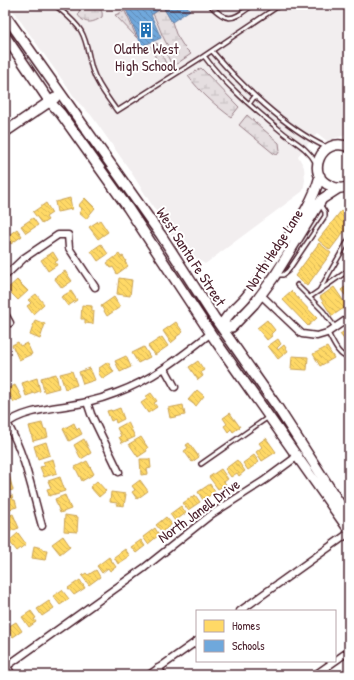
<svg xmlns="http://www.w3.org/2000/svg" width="354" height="680" font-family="'Patrick Hand',sans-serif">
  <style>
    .built { fill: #f2eeef }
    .wetland { fill: url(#wetland-marsh); stroke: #987e86 }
    .park { fill: url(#park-dots); stroke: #987e86 }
    .homes { fill: url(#homes-back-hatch); stroke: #c9a154 }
    .schools { fill: url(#schools-back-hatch); stroke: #647fa7 }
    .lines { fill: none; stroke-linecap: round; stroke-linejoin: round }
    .lane-casing { stroke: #4a1f2b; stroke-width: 6 }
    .street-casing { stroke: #4a1f2b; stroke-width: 9 }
    .secondary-casing { stroke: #4a1f2b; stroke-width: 12 }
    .lane { stroke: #fff; stroke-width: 3 }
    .street { stroke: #fff; stroke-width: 6 }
    .secondary { stroke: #fff; stroke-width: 9 }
    .labels { text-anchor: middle; stroke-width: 4; stroke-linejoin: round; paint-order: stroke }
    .poi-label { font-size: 15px; fill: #4a1f2b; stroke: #fff }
    .street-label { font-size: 15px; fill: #4a1f2b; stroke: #fff }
  </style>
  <defs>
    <pattern id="wetland-marsh" width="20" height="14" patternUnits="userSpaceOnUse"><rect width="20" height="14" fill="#e5dee0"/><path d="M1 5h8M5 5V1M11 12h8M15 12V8" fill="none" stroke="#c6bec0"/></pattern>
    <pattern id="park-dots" width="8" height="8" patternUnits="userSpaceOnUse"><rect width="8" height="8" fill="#e5dee0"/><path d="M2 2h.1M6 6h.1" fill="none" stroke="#c6bec0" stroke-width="1.8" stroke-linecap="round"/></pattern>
    <pattern id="homes-back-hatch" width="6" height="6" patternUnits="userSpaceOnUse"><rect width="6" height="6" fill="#ffd966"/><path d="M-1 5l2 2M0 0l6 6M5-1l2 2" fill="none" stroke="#dcba59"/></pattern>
    <pattern id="schools-back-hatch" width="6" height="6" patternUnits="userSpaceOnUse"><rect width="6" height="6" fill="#6fa8dc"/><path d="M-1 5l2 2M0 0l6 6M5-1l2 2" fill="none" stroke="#5d88b3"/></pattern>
  </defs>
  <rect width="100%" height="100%" fill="#fff"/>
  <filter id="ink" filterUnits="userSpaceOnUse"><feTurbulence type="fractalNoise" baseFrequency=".025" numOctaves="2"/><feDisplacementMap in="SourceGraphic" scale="8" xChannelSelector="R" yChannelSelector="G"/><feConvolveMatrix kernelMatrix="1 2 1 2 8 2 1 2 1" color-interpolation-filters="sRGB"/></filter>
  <g filter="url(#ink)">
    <!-- built -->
    <path class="built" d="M9 5H349V131L345 135 327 141 317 133 298 156 304 167 305 180 303 191 205 264 179 247 129 169 96 122 91 115 78 102Z"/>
    <!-- wetland -->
    <path class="wetland" d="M85 5H95V7C101 9 103 11 102 17 93 23 85 25 78 15L80 9Z
      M163 7 172 22 176 34 184 47 191 54 175 65H172L166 53 174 55 175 52 167 50 168 46C161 35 159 25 153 14Z
      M201 68 239 107 231 117C215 105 200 92 188 76Z
      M247 115 279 143 280 151 277 155 273 153 239 125Z"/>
    <!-- park -->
    <path class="park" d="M125 11 137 38 115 15Z
      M157 43 167 66 161 69C156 62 155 54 151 46Z"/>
    <!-- homes -->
    <path class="homes" d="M70 198 72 209 57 212 55 202Z
      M85 198 95 208 86 219 79 213 82 209 78 206Z
      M46 203 52 213 46 217 48 220 42 224 33 212Z
      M341 211 349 217V225L330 250 318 240Z
      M33 218 38 225 26 233 21 226Z
      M100 220 108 232 98 239 89 227Z
      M17 229 22 236 11 244 6 237Z
      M319 243 331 253 307 286 295 276Z
      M101 244 108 254 98 261 91 251Z
      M53 252 58 260 55 262 57 265 48 271 41 260Z
      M119 254 121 257 123 256 126 261 125 262 128 266 117 274 113 267 111 268 107 263Z
      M65 271 72 281 62 288 54 278Z
      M119 278 132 280 130 296 117 294Z
      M17 280 28 291 18 300 7 289Z
      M349 284V300L341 290Z
      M334 287 347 306 332 316 320 297Z
      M71 291 77 300 68 306 61 297Z
      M291 291 317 318 308 326 282 299Z
      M36 294 44 304 33 314 27 306 31 303 28 300Z
      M114 297 120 307 107 316 101 306Z
      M82 305 92 306V311H94L93 324 85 323V319H81Z
      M35 320 45 324 40 339 30 335Z
      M267 320 275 330 271 334 272 336 267 340 257 328Z
      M176 322 183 332 176 337 177 338 171 343 163 331Z
      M349 328V346L340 334Z
      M162 337 168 346 155 355 148 346Z
      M278 339 281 344 277 348 278 350 284 345 288 351 278 359 268 346Z
      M18 342 20 346 27 343 32 354 19 360 12 345Z
      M144 347 150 357 138 363 132 353Z
      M327 347 334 358 320 366 313 354Z
      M126 356 131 367 120 372 115 361Z
      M292 356 308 357 307 370 291 369Z
      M198 361 204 370 201 372 203 376 198 380 189 367Z
      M108 362 114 372 103 379 98 373 100 371 99 368Z
      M90 368 95 380 83 384 79 372Z
      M72 371 77 385 65 389 60 374Z
      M56 374 59 388 44 392 41 378Z
      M37 378 40 391 26 396 22 383Z
      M15 385 22 398 14 402 11 397 7 399 5 396V390Z
      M197 390 204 396 196 406 188 400Z
      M151 393 157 401 154 403 157 407 148 413 141 403 147 399 145 397Z
      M183 405 185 415 170 418 168 408Z
      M120 408 124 419 116 423 115 419 111 421 107 411 111 410 112 411Z
      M230 413 240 427 233 432 231 429 228 432 224 426 227 424 223 418Z
      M128 422 135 437 122 443 119 437 121 436 117 428Z
      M42 423 44 430 46 429 48 437 33 441 29 426Z
      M74 423 77 430 79 428 82 434 69 441 63 429Z
      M141 437 148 448 146 449 147 451 138 457 129 444Z
      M266 438 276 452 262 461 256 452 262 447 259 443Z
      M84 439 91 453 81 459 74 445Z
      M46 442 50 455 38 459 34 446Z
      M189 443 199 457 192 462 184 451 188 448 186 445Z
      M254 455 259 462 248 470 243 463Z
      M53 459 57 473 44 477 40 467 45 466 43 462Z
      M140 459H150L151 468 147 469 148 474 141 475Z
      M237 460 245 471 239 476 237 473 231 477 225 469Z
      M5 461 9 471 5 472Z
      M87 461 94 474 82 481 75 467Z
      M221 469 228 479 224 482 226 484 218 489 209 477Z
      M9 475 13 490 5 492V476Z
      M60 477 65 491 49 496 47 489 51 488 48 481Z
      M140 480 148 491 137 499 132 492 135 490 132 486Z
      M97 481 106 491 99 497 90 487Z
      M210 484 215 492 203 500 198 492Z
      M111 492 126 494 124 506 117 505V503L110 502Z
      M12 495 13 500H15L17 507 6 510 5 497Z
      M65 495 71 509 60 513 55 499Z
      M195 495 200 502 188 510 183 503Z
      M181 506 186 513 175 521 170 514Z
      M13 514 19 528 8 532 5 524V517Z
      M65 515 78 517 77 532 64 531Z
      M166 517 172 524 162 532 156 525Z
      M155 528 159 535 148 544 143 537Z
      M18 533 26 544 17 551 9 541Z
      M63 536 70 546 60 554 52 544Z
      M141 540 145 546 136 553 131 547Z
      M34 546 42 548V549L47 550 45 560 32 558Z
      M125 549 130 556 118 564 114 557Z
      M109 557 116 567 110 571 108 568 102 573 97 566Z
      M96 570 100 577 89 585 82 576 86 573 88 575Z
      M80 580 85 588 74 595 68 588Z
      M62 590 69 599 60 605 53 596Z
      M49 601 54 608 42 616 37 609Z
      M31 611 36 618 34 619 36 622 29 627 22 617Z
      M16 622 22 631 13 637 6 628Z"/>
    <!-- schools -->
    <path class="schools" d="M124 5H186L190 10 172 22 163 7 151 15 161 38 142 46Z"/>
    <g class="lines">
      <defs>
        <path id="lane" d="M55 5C64 13 75 21 81 31 88 43 88 56 92 69 97 85 108 98 117 111L204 56 280 5
          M210 5C229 25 233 19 253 5
          M212 51C241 85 285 128 326 147
          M204 56C225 85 253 108 281 131 295 143 306 146 316 163
          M249 104 255 96
          M277 275H283L288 271 325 216V212L321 206
          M297 285 323 311 335 327
          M319 291 349 239
          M310 297 349 270
          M328 333C333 342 338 356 349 358
          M201 464 267 418"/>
        <path id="street" d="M5 276 24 258 58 235H68L69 248 95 287
          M261 295 302 334 317 336 327 333 349 318
          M5 314 10 323
          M165 369 175 387
          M87 402 91 414 119 472
          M7 423C25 454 32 491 42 526
          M5 425C25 408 62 408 87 402 96 400 106 397 116 393 152 380 181 357 211 333
          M240 611 349 533
          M335 661 349 651
          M5 663 12 675
          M7 666 144 568 212 514 265 480 299 455
          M158 668 163 675
          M149 675 197 641
          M315 675 335 661"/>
        <path id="secondary" d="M5 15 161 235 214 317 278 408 349 518
          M5 36 50 102 61 114 128 208 215 340 349 530
          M5 132 55 98
          M349 147C321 135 304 176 331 186 337 189 343 189 349 186
          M221 327H232L254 304 274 277 322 199 339 188
          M221 327C225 315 238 307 246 297 259 281 271 263 282 246 297 224 313 203 320 176"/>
      </defs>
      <!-- lane casing -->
      <use href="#lane" class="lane-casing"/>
      <!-- street casing -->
      <use href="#street" class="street-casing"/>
      <!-- secondary casing -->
      <use href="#secondary" class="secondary-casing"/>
      <!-- lane -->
      <use href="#lane" class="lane"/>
      <!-- street -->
      <use href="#street" class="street"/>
      <!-- secondary -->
      <use href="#secondary" class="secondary"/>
    </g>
  </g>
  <!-- icons -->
  <defs>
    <symbol id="building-bare" viewBox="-9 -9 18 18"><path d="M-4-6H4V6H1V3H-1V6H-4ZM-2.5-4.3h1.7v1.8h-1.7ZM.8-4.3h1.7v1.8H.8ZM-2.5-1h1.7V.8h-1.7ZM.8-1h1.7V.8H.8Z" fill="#1f6fb2" stroke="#fff" stroke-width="2.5" paint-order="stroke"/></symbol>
  </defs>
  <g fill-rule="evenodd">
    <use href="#building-bare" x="135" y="19" width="22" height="22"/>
  </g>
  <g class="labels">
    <!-- poi labels -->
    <g class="poi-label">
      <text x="146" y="54">Olathe West<tspan x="146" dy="17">High School</tspan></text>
    </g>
    <!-- street labels -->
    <g class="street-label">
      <text transform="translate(274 250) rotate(-57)" y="5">North Hedge Lane</text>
      <text transform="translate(191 257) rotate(57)" y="5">West Santa Fe Street</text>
      <text transform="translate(199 511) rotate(-36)" y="5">North Janell Drive</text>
    </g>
  </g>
  <!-- margin -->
  <rect width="354" height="680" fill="none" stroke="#fff" stroke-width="20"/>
  <rect x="10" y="10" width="334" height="660" fill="none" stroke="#4a1f2b" stroke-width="1.5" filter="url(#ink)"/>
  <!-- legend -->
  <rect x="196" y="610" width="140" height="52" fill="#ffffff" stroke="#b7a5aa"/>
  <rect x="204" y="620" width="20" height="12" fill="#ffd966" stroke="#b7a5aa"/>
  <text x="232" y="630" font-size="12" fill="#4a1f2b">Homes</text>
  <rect x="204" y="640" width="20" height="12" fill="#6fa8dc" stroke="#b7a5aa"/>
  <text x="232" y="650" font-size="12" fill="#4a1f2b">Schools</text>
</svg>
